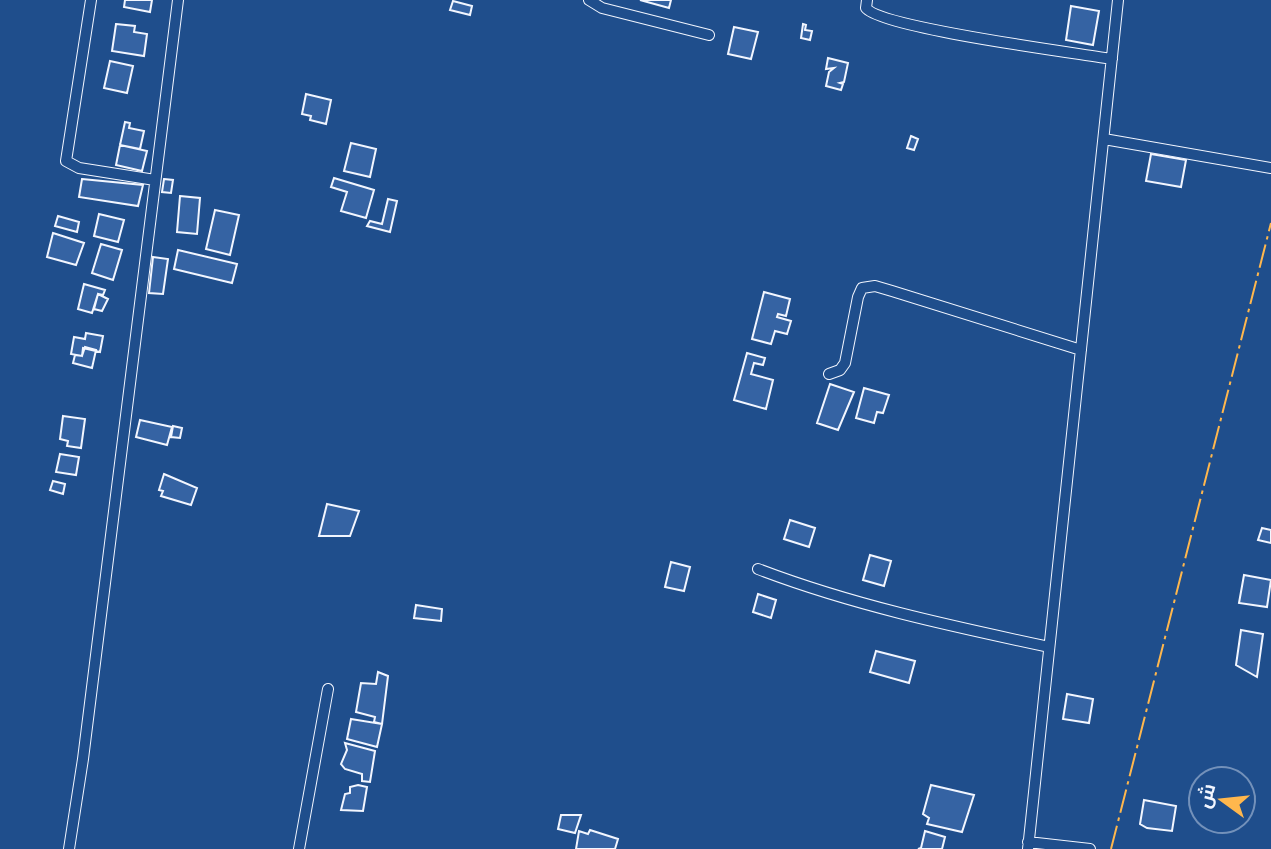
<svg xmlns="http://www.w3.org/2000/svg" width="1271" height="849" font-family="'Varela Round',Cairo,sans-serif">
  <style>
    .building { fill: #3563a3; stroke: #f2f6ff; stroke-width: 2 }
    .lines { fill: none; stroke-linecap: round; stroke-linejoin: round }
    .street-casing { stroke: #f2f6ff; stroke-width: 12 }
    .street { stroke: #1f4e8c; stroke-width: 10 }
    .power { stroke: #ffb74d; stroke-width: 2; stroke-dasharray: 24 5 3.5 5; stroke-linecap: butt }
  </style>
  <rect width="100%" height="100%" fill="#1f4e8c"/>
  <!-- building -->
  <path class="building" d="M125 0H152L150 12 124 7Z
    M640 0H671L669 8Z
    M453 1 472 6 470 15 450 10Z
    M1071 6 1099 11 1093 45 1066 40Z
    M116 24 135 26 134 32 147 34 144 56 112 51Z
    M803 24 806 25 805 30 812 31 810 40 801 38Z
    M734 27 758 32 751 59 728 54Z
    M828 58 848 63 844 82 840 83 843 84 841 90 826 86 829 72 834 68 826 69Z
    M110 61 133 66 127 93 104 88Z
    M306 94 331 100 326 124 310 120 311 116 302 114Z
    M125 122 130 123 129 128 144 131 140 149 120 145Z
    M911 136 918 139 914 150 907 148Z
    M351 143 376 149 370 177 344 171Z
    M120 145 147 151 142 171 116 165Z
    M1151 154 1186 160 1181 187 1146 181Z
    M334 178 374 190 366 218 341 211 347 192 331 187Z
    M82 179 143 185 138 206 79 197Z
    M164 179 173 180 171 193 162 192Z
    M180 196 200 198 197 234 177 232Z
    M388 199 397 201 390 232 367 226 370 221 382 224Z
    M215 210 239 215 230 255 206 249Z
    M99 214 124 220 118 242 94 236Z
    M58 216 79 222 77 232 55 226Z
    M53 233 84 243 76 265 47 257Z
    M101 244 122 250 113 280 92 273Z
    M178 250 237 264 232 283 174 269Z
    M153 257 168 259 163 294 149 293Z
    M84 284 105 290 103 295 98 294 92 313 78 309Z
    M764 292 790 299 786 316 778 314 777 317 791 321 787 334 775 331 771 344 752 339Z
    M98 294 108 299 102 311 94 309Z
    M86 333 103 336 100 352 83 348 82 356 71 354 74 337 85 339Z
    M85 347 96 350 92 368 73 363 75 355 82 356Z
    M747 353 765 358 763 365 754 363 751 374 773 380 766 409 734 400Z
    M830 384 854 392 838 430 817 423Z
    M864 388 889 395 883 413 877 412 874 423 856 418Z
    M63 416 85 419 81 448 67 446 68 441 60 439Z
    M140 420 172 427 167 445 136 437Z
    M173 426 182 428 180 438 171 437Z
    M60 454 79 457 76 475 56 472Z
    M164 474 197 488 191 505 161 496 163 491 159 490Z
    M53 481 65 484 63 494 50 490Z
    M327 504 359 511 350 536H319Z
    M790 520 815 528 809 547 784 539Z
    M1262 528 1271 530V543L1258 540Z
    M870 555 891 561 884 586 863 580Z
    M671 562 690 567 684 591 665 587Z
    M1244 575 1271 580 1267 607 1239 603Z
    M758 594 776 600 771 618 753 612Z
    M416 605 442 609 441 621 414 618Z
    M1241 630 1263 634 1257 677 1236 665Z
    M876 651 915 661 909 683 870 672Z
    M378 672 388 676 382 724 374 722 375 717 356 712 361 683 376 684Z
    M1067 694 1093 699 1089 723 1063 719Z
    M351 719 382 724 377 747 347 739Z
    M345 743 375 751 370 782 362 781V774L345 769 341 764 347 750Z
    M358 785 367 787 363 811 341 810 345 794 350 793V787Z
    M931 785 974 795 962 832 927 824 929 818 923 814Z
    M1144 800 1176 806 1172 831 1147 828 1140 824Z
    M561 815H581L575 833 558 829Z
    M590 830 618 839 615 849H576L579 831 588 834Z
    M925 831 945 837 942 849H918L921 848Z"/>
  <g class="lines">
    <defs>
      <path id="street" d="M91 0 66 161 79 168 155 180
        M589 0 602 8 709 35
        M867 0 866 8C881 28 1077 53 1112 59
        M1104 139 1271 168
        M829 374 840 370 845 363 858 297 862 288 875 286 892 291 1081 350
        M758 569C852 605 951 626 1049 647
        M1028 842 1090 849
        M69 849 83 759 178 0
        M299 849 328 689
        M1028 849 1118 0"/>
    </defs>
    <!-- street casing -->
    <use href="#street" class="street-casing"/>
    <!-- street -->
    <use href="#street" class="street"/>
    <!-- power -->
    <path class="power" d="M1111 849 1271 223"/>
  </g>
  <!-- north arrow -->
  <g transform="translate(1222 800) rotate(285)"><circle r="33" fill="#1f4e8c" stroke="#7391ba" stroke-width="2"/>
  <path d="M0-5L12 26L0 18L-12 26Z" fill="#ffb74d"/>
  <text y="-10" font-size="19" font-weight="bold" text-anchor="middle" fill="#f2f6ff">ش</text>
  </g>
</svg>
